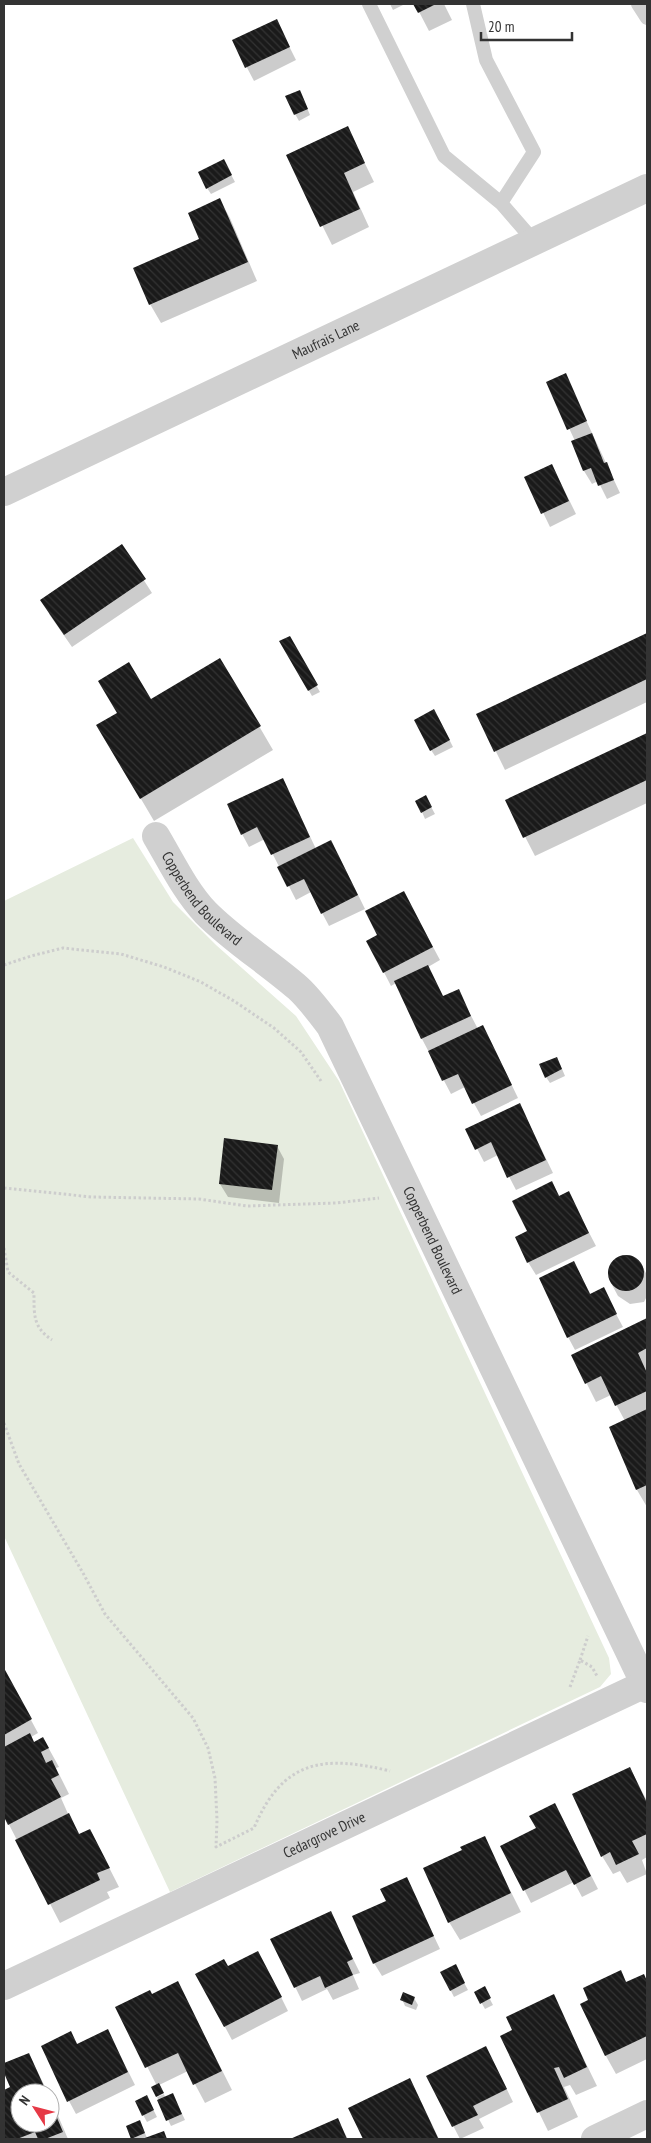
<svg xmlns="http://www.w3.org/2000/svg" width="651" height="2143" font-family="'PT Sans Narrow',sans-serif">
  <style>
    .park { fill: #e6ecdf }
    .shadow { fill: #0003 }
    .building { fill: url(#building-back-hatch) }
    .lines { fill: none; stroke-linecap: round; stroke-linejoin: round }
    .path { stroke: #cdcdcd; stroke-width: 3; stroke-dasharray: 2.5 2.5; stroke-linecap: butt }
    .lane { stroke: #d0d0d0; stroke-width: 14 }
    .street { stroke: #d0d0d0; stroke-width: 28 }
    .labels { text-anchor: middle; stroke-width: 5; stroke-linejoin: round; paint-order: stroke }
    .street-label { font-size: 15px; fill: #333; stroke: #fff }
  </style>
  <defs>
    <pattern id="building-back-hatch" width="6" height="6" patternUnits="userSpaceOnUse" patternTransform="scale(1.25)"><rect width="6" height="6" fill="#1a1a1a"/><path d="M-1 5l2 2M0 0l6 6M5-1l2 2" fill="none" stroke="#333"/></pattern>
  </defs>
  <rect width="100%" height="100%" fill="#fff"/>
  <!-- park -->
  <path class="park" d="M133 838 173 902 216 945 296 1016 339 1081 609 1658 611 1674 600 1687 170 1892 4 1536V901Z"/>
  <!-- shadow -->
  <path class="shadow" d="M390 4H405L393 10Z
    M415 4H444L452 20 429 31Z
    M283 34 296 60 254 81 233 41Z
    M303 98 310 115 299 121 295 114Z
    M347 127 374 182 353 192 369 227 332 245 287 155Z
    M227 167 235 182 211 194 207 188Z
    M220 200 230 218 257 281 161 323 150 304 201 240Z
    M565 375 620 493 607 499 598 481 592 484 584 471 573 442 575 441 548 383Z
    M552 465 576 514 550 527 526 477Z
    M122 546 152 593 72 647 49 614Z
    M647 635V702L505 770 478 715Z
    M289 637 320 692 312 696 281 642Z
    M220 659 273 750 154 821 111 748 151 701Z
    M438 717 453 747 435 756 431 750Z
    M647 734V803L535 856 506 800Z
    M289 792 316 849 338 854 365 909 329 926 311 892 296 900 265 839 249 847 242 834Z
    M429 803 435 814 425 819 422 812Z
    M411 906 440 960 428 967 444 998 458 991 478 1029 490 1040 518 1098 481 1116 465 1087 451 1094 422 1039 396 983 391 986 368 941 379 935Z
    M560 1064 565 1076 550 1083 546 1077Z
    M520 1105 553 1173 516 1190 498 1155 484 1162 467 1129Z
    M277 1146 284 1159 279 1203 228 1197 220 1184Z
    M552 1183 560 1197 568 1192 596 1246 536 1275 528 1262 529 1232Z
    M631 1255 640 1262 647 1275V1296L644 1302 630 1304 618 1296 611 1283 608 1270 617 1258Z
    M574 1263 591 1295 609 1301 623 1327 575 1350 568 1337Z
    M647 1320V1507L637 1490 611 1428 625 1421 611 1395 596 1402 573 1356Z
    M4 1670 38 1733 31 1737 34 1743 43 1738 59 1767 56 1768 69 1794 61 1798 69 1816 80 1835 90 1830 119 1887 107 1892 110 1898 60 1923 4 1815Z
    M630 1768 647 1801V1857L642 1860 647 1874 627 1883 620 1871 613 1874 602 1856Z
    M562 1818 598 1889 582 1897 574 1882 531 1903 502 1846Z
    M484 1838 521 1912 460 1940 449 1922 463 1851Z
    M406 1878 440 1949 382 1976 374 1963 388 1902Z
    M330 1912 360 1973 353 1975 359 1989 333 2000 327 1989 302 2001 272 1939Z
    M265 1965 288 2011 232 2040 225 2027 228 1968Z
    M455 1966 468 1990 454 1997 451 1991Z
    M620 1972 627 1983 643 1975 647 1982V2059L616 2074 606 2056 590 2000Z
    M178 1983 232 2090 205 2103 188 2071 157 2086 117 2007 152 1996Z
    M484 1988 493 2005 485 2009 476 1993Z
    M553 1996 597 2086 576 2095 570 2085 564 2087 578 2117 548 2131 502 2036 514 2031Z
    M414 1998 418 2005 416 2010 405 2006 402 1999Z
    M108 2031 135 2085 76 2114 69 2101 70 2032 78 2045Z
    M29 2054 48 2093H20V2123H50V2097L68 2139H4V2091L12 2087 4 2070V2065Z
    M493 2061 513 2102 479 2119 484 2128 460 2139 428 2077Z
    M417 2093 439 2139H365L350 2108Z
    M164 2094 165 2097 176 2101 185 2120 171 2126 157 2097Z
    M136 2102 150 2103 157 2117 147 2122Z
    M337 2119 348 2139H293Z
    M127 2127 143 2128 147 2138 163 2133 167 2139H133Z"/>
  <!-- building -->
  <path class="building" d="M413 4H436L418 13Z
    M277 19 290 47 245 68 232 40Z
    M300 90 308 109 294 115 285 96Z
    M348 126 365 163 344 173 360 209 320 227 286 155Z
    M224 159 232 175 206 189 198 172Z
    M220 198 248 262 149 305 133 268 199 239 188 213Z
    M566 373 587 421 567 430 546 382Z
    M592 433 604 463 607 462 614 480 598 486 591 468 583 471 571 441Z
    M552 464 569 501 541 514 524 477Z
    M122 544 146 579 64 635 40 600Z
    M647 633V679L494 752 476 714Z
    M290 636 318 685 308 691 279 641Z
    M220 658 261 726 140 799 96 725 117 713 98 681 129 662 151 699Z
    M434 709 450 740 430 751 414 720Z
    M647 733V780L523 838 505 800Z
    M283 778 310 837 271 855 257 827 241 835 227 804Z
    M426 795 432 807 421 813 415 801Z
    M331 840 358 895 321 914 304 879 287 887 277 867Z
    M404 891 433 947 383 973 366 941 377 935 365 911Z
    M428 965 443 996 459 989 471 1016 421 1039 394 981Z
    M483 1025 512 1085 472 1104 458 1074 442 1081 428 1051Z
    M557 1057 562 1069 545 1078 539 1064Z
    M520 1103 546 1160 507 1178 491 1142 475 1150 465 1129Z
    M224 1138 278 1145 272 1190 219 1184Z
    M552 1181 559 1196 569 1191 589 1233 527 1263 515 1237 527 1231 512 1201Z
    M608 1273a18 18 0 1 1 36 0a18 18 0 1 1-36 0Z
    M574 1261 590 1294 604 1287 617 1314 567 1338 539 1278Z
    M647 1318V1348L638 1353 647 1373V1391L615 1406 601 1376 585 1384 571 1355Z
    M647 1409V1485L636 1490 609 1427Z
    M4 1668 32 1719 4 1735Z
    M30 1733 34 1742 43 1737 49 1748 41 1752 46 1763 52 1760 59 1775 51 1779 61 1797 8 1825 4 1817V1747Z
    M630 1767 647 1803V1834L632 1841 639 1854 616 1865 610 1852 601 1857 572 1794Z
    M555 1803 591 1876 574 1885 566 1870 523 1891 500 1846 536 1828 529 1816Z
    M69 1813 79 1834 90 1829 110 1868 97 1873 100 1880 48 1905 15 1840Z
    M485 1836 511 1893 448 1923 423 1868 462 1850 460 1847Z
    M407 1877 434 1936 373 1964 352 1916 386 1901 380 1889Z
    M331 1911 353 1959 347 1962 353 1975 325 1988 320 1976 294 1988 270 1939Z
    M258 1951 282 1997 224 2027 195 1974 224 1959 228 1966Z
    M456 1964 465 1983 450 1991 440 1972Z
    M621 1970 626 1982 644 1974 647 1981V2036L605 2056 580 2004 588 2000 583 1988Z
    M178 1981 222 2071 193 2085 178 2053 145 2068 115 2007 150 1990 152 1994Z
    M485 1986 491 1998 480 2004 474 1992Z
    M403 1992 415 1997 412 2005 400 2000Z
    M554 1994 587 2067 564 2078 559 2067 554 2068 568 2099 537 2113 500 2036 512 2030 506 2017Z
    M108 2029 128 2072 67 2102 41 2046 71 2031 77 2044Z
    M486 2046 507 2089 473 2106 478 2115 452 2127 426 2076Z
    M29 2053 47 2093H20V2123H50V2101L63 2132 45 2139H38L35 2132 17 2139H4V2090L10 2087 4 2073V2063Z
    M410 2078 438 2138 435 2139H363L348 2108Z
    M159 2083 164 2093 156 2097 151 2087Z
    M173 2093 182 2114 166 2121 157 2100Z
    M147 2095 154 2110 142 2116 135 2101Z
    M338 2118 347 2139H290Z
    M140 2120 145 2133 131 2139 126 2126Z
    M164 2131 167 2139H142Z"/>
  <g class="lines">
    <!-- path -->
    <path class="path" d="M4 965 31 956 63 948 121 954 164 967 201 982 234 1001 274 1028 301 1052 321 1081
      M4 1188 92 1197 199 1199 247 1206 336 1203 379 1198
      M4 1248 8 1272 34 1293C34 1315 33 1327 52 1340
      M4 1423 19 1464 83 1573 105 1614 193 1718 208 1748 215 1778 217 1820 216 1847 254 1828C283 1759 324 1755 390 1771
      M580 1660 588 1636
      M570 1687 580 1660 592 1667 597 1676"/>
    <!-- lane -->
    <path class="lane" d="M369 4 444 156 501 203 534 241
      M473 4 486 60 534 152 501 203
      M638 4 647 18"/>
    <!-- street -->
    <g class="street">
      <path id="s1" d="M4 492 647 188"/>
      <path id="s2" d="M156 836C171 861 185 891 206 913 234 941 268 962 298 988 310 999 320 1013 330 1026L647 1689"/>
      <path id="s3" d="M4 1986 645 1684"/>
      <path d="M595 2139 647 2114"/>
    </g>
  </g>
  <g class="labels">
    <!-- street labels -->
    <g class="street-label">
      <text dy="5" stroke="none"><textPath href="#s1" startOffset="356">Maufrais Lane</textPath></text>
      <text dy="5" stroke="none"><textPath href="#s2" startOffset="78">Copperbend Boulevard</textPath></text>
      <text dy="5" stroke="none"><textPath href="#s2" startOffset="498">Copperbend Boulevard</textPath></text>
      <text dy="5" stroke="none"><textPath href="#s3" startOffset="354">Cedargrove Drive</textPath></text>
    </g>
  </g>
  <!-- border -->
  <rect width="651" height="2143" fill="none" stroke="#333333" stroke-width="10"/>
  <!-- north arrow -->
  <g transform="translate(35 2108) rotate(306)"><circle r="24" fill="#ffffff" stroke="#adadad"/>
  <path d="M0-4L9 19L0 12L-9 19Z" fill="#e63946"/>
  <text y="-8" font-size="14" font-weight="bold" text-anchor="middle" fill="#333333">N</text>
  </g>
  <!-- scale -->
  <path d="M481 32v8h91v-8" fill="none" stroke="#333333" stroke-width="2.5"/>
  <text x="488" y="32" font-size="15" fill="#333333" stroke="#ffffff" stroke-width="4" paint-order="stroke">20 m</text>
</svg>
